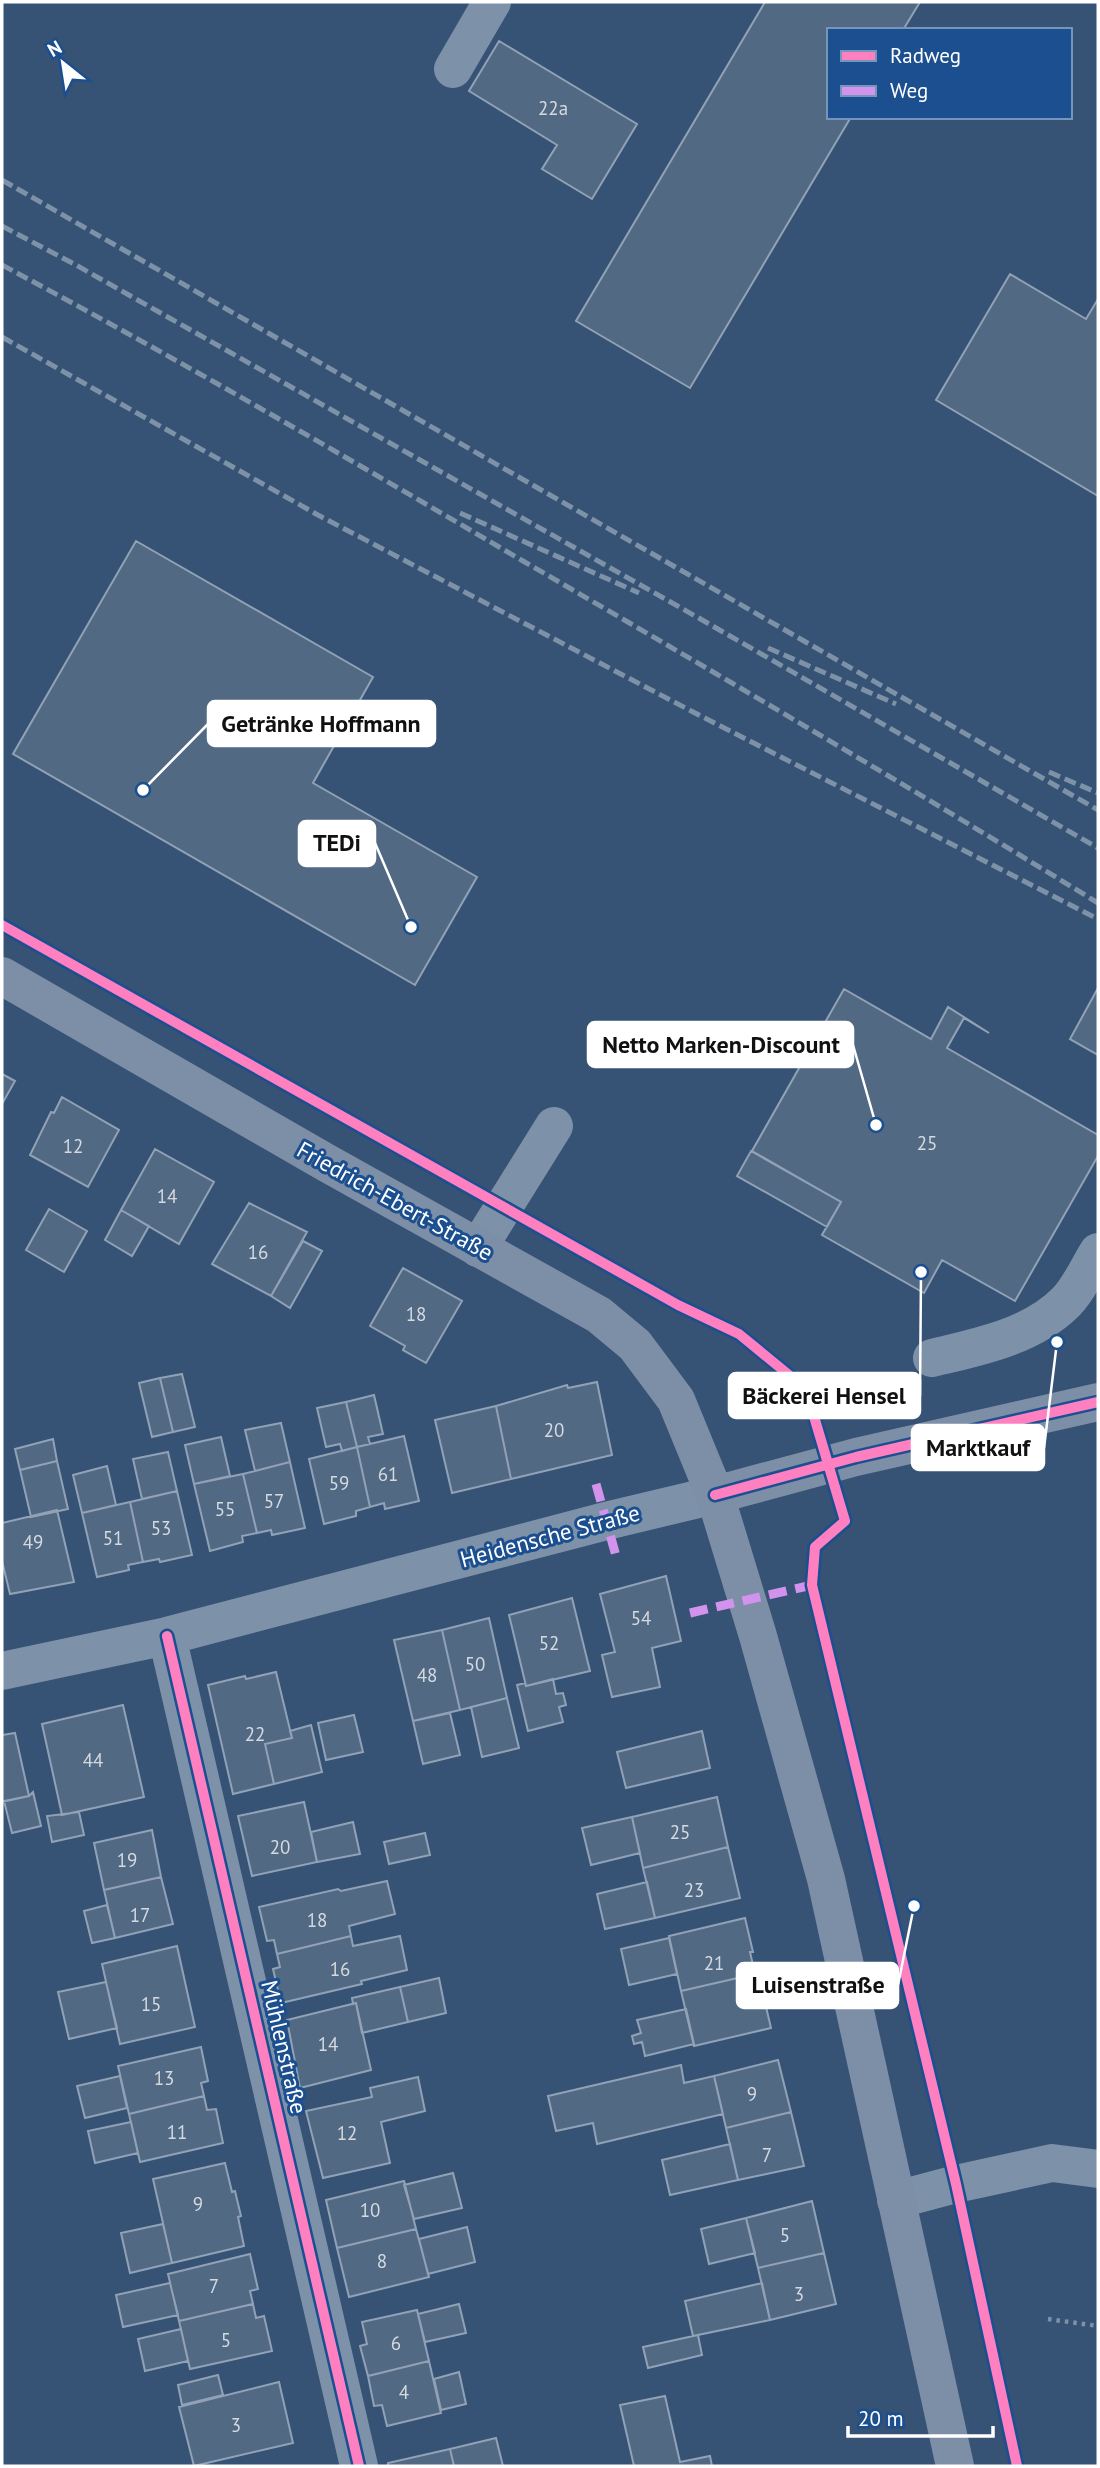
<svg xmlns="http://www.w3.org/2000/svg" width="1100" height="2468" font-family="'PT Sans',sans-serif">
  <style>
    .building { fill: #526984; stroke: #92a2b6; stroke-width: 2 }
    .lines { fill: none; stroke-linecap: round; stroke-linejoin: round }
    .path { stroke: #7d92a8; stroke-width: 4.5; stroke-dasharray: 3.5 5; stroke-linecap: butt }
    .minor { stroke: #7d92a8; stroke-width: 38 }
    .major { stroke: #7d8ea7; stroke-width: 38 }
    .rail { stroke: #7e92a7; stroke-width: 5; stroke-dasharray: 12 5; stroke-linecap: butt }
    .quiet { stroke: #d193ec; stroke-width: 9; stroke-dasharray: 18 9; stroke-linecap: butt }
    .cycleway-casing { stroke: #1b4f8f; stroke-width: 15 }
    .cycleway { stroke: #ff80c0; stroke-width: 10 }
    .labels { text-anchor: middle; stroke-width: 6; stroke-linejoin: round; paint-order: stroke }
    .number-label { font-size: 19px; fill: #d4dae0 }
    .street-label { font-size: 23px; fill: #fff; stroke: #1b4f8f }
    .leader { fill: none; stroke: #fff; stroke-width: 2.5 }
    .callout-dot { fill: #fff; stroke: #1b4f8f; stroke-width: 2.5 }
    .callout { fill: #fff; stroke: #fff; stroke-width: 2.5 }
    .callout-label { font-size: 24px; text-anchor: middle; font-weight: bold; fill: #111 }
  </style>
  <rect width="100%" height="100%" fill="#365274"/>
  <!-- building -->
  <path class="building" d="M765 2H920L903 30H829V117H851L690 388 576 321Z
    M499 41 637 124 592 199 542 169 557 145 469 91Z
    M1010 274 1086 319 1098 299V496L936 400Z
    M136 541 373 677 313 783 477 877 415 985 13 754Z
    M1098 988V1055L1070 1039Z
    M844 989 931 1039 948 1007 989 1033 964 1018 947 1048 1098 1135V1156L1015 1301 942 1260 924 1293 822 1235 841 1202 752 1151Z
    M2 1074 15 1081 2 1104Z
    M62 1097 119 1130 88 1187 30 1155 51 1112 54 1113Z
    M155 1149 214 1182 179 1244 121 1210Z
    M751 1151 841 1202 827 1227 737 1176Z
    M249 1203 307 1232 271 1296 212 1264Z
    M49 1209 87 1231 64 1272 26 1250Z
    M121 1210 149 1226 132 1256 105 1240Z
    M303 1241 322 1251 290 1308 271 1296Z
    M403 1268 462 1301 426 1363 403 1350 405 1346 370 1326Z
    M182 1374 195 1427 173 1432 160 1378Z
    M160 1378 173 1432 152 1437 139 1383Z
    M597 1382 612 1455 511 1479 496 1406 567 1385 568 1388Z
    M374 1395 383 1434 368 1437 370 1444 357 1447 346 1402Z
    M346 1402 357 1447 342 1451 340 1444 326 1447 317 1408Z
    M496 1406 511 1479 452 1493 435 1420Z
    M281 1423 290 1462 255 1471 245 1430Z
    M404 1436 419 1501 385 1509 384 1503 370 1507 357 1447Z
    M221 1437 230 1476 194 1484 185 1445Z
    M53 1439 57 1461 20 1470 15 1449Z
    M357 1447 370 1507 356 1511V1516L324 1524 309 1459Z
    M168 1452 177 1491 142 1499 133 1459Z
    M57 1461 68 1509 31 1517 20 1470Z
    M290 1462 305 1528 272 1535 271 1530 257 1533 243 1474Z
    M107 1466 116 1505 82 1513 73 1475Z
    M243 1474 257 1533 242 1536 243 1542 210 1551 194 1484Z
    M177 1491 192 1555 160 1562 159 1559 143 1562 130 1502Z
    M130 1502 143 1562 128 1565 129 1570 97 1577 82 1513Z
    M57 1510 74 1582 10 1594 2 1561V1523Z
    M666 1576 681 1641 652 1648 660 1687 612 1697 602 1655 615 1652 600 1594Z
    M572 1598 590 1671 526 1686 509 1615Z
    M489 1618 507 1698 460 1710 442 1630Z
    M442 1630 460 1710 413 1721 394 1640Z
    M276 1672 292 1738 265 1744 274 1784 233 1794 208 1685 245 1676 246 1679Z
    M553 1679 556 1694 563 1693 566 1705 559 1707 563 1722 528 1731 517 1685 525 1683 526 1686Z
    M507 1698 519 1748 482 1757 471 1707Z
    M123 1705 144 1797 62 1815 42 1724Z
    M450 1713 460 1755 423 1764 413 1721Z
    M354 1715 363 1752 326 1760 318 1723Z
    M311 1725 322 1772 274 1784 265 1744 292 1738 290 1731Z
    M702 1731 710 1768 626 1788 617 1752Z
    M15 1733 29 1796 2 1802V1735Z
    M33 1792 41 1826 12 1833 4 1801 29 1796Z
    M717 1797 728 1847 643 1868 632 1817Z
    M304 1802 317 1862 252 1876 238 1816Z
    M79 1812 84 1835 52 1842 47 1816Z
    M632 1817 640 1853 591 1865 582 1828Z
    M353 1822 360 1854 317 1862 311 1832Z
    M152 1830 161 1877 104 1890 94 1843Z
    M425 1833 430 1855 389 1864 384 1842Z
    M728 1847 740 1898 655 1918 643 1868Z
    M161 1877 173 1924 115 1938 104 1890Z
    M387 1881 395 1914 349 1926 351 1936 277 1954 274 1940 267 1941 259 1907 338 1889 341 1891Z
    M647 1882 655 1918 605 1929 597 1894Z
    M107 1905 115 1938 92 1943 84 1911Z
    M745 1918 753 1952H750L755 1974 681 1991 669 1936Z
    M351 1936 353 1946 400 1936 407 1970 361 1981 362 1984 281 2003 273 1969 280 1967 277 1954Z
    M669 1938 677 1974 629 1985 621 1949Z
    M177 1946 195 2027 120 2044 102 1964Z
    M755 1974 759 1995 763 1994 771 2028 694 2046 681 1991Z
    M439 1978 446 2013 408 2022 400 1987Z
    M106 1982 117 2028 69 2039 58 1992Z
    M400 1987 408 2022 362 2033 356 2003 353 2004 352 1998Z
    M356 2003 371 2070 300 2088 287 2020Z
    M686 2009 694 2044 645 2056 642 2042 634 2044 632 2036 641 2033 637 2020Z
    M201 2047 208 2081 201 2083 204 2096 129 2114 118 2066Z
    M778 2060 791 2112 726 2128 714 2076Z
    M681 2065 684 2083 714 2076 723 2114 597 2144 593 2123 556 2131 548 2096Z
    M120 2076 127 2108 85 2118 77 2086Z
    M418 2077 425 2111 381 2122 390 2163 323 2178 306 2111 372 2097 370 2088Z
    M204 2096 207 2110 216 2109 223 2143 140 2162 129 2114Z
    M791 2112 804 2166 738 2180 726 2128Z
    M131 2122 138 2153 95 2163 88 2131Z
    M730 2144 738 2180 670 2195 662 2160Z
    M225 2163 232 2192 235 2191 241 2216 238 2217 244 2246 172 2263 153 2179Z
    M453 2173 462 2208 414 2219 404 2185Z
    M404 2181 416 2229 337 2248 326 2200Z
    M812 2201 824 2253 758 2268 746 2218Z
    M746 2218 755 2253 709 2264 701 2229Z
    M163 2224 172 2263 130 2273 121 2233Z
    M467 2227 475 2262 428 2274 419 2239Z
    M416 2229 429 2277 349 2297 337 2248Z
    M824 2253 836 2304 770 2320 758 2268Z
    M250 2254 258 2289 250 2291 253 2304 179 2321 168 2274Z
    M170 2283 178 2315 123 2327 116 2295Z
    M762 2283 770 2320 693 2336 685 2301Z
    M253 2304 256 2318 264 2316 272 2351 190 2369 179 2321Z
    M459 2304 466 2333 425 2342 418 2314Z
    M417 2310 429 2361 368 2376 360 2346 367 2344 362 2322Z
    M181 2329 188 2361 145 2371 138 2339Z
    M698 2335 702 2355 648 2368 643 2347Z
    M429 2361 441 2413 387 2426 382 2405 374 2406 368 2376Z
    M459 2372 466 2404 441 2410 434 2379Z
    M218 2375 223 2395 182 2405 178 2385Z
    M279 2382 293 2443 194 2466 179 2407Z
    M665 2396 680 2462 710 2456 712 2466H634L620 2405Z
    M496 2438 503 2466H454L450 2449Z
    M450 2449 454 2466H388V2463Z"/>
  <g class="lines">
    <!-- path -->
    <path class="path" d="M1048 2319 1098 2326"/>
    <!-- minor -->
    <path class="minor" d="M453 69 492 2
      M478 1248 554 1126
      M932 1358C978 1347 1031 1337 1066 1302 1079 1289 1088 1268 1098 1252
      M167 1636 359 2466
      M2 1671 167 1636 606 1521 715 1495
      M896 2200 956 2184 1052 2163 1098 2169"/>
    <!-- major -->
    <path class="major" d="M2 976 325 1162 599 1315 635 1345 676 1400 715 1495 758 1636 826 1879 955 2466
      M715 1495 856 1457 1098 1402"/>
    <!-- rail -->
    <path class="rail" d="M2 180 1098 810
      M2 226 76 265 704 621 1098 848
      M2 265C178 359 351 460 523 561 716 673 908 786 1098 903
      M2 337 318 515 697 714 1098 919
      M460 513 639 593
      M768 648 896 704
      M1049 772 1098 793"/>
    <!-- quiet -->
    <path class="quiet" d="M596 1484 616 1556
      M690 1613 812 1585"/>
    <defs>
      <path id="cycleway" d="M2 925 678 1305 739 1334 789 1375 813 1413 845 1521 815 1547 812 1585 956 2184 1017 2466
        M715 1495 856 1457 1098 1402
        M167 1636 359 2466"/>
    </defs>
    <!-- cycleway casing -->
    <use href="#cycleway" class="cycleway-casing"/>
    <!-- cycleway -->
    <use href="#cycleway" class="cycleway"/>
  </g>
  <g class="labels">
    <!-- number labels -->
    <g class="number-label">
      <text x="553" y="115">22a</text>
      <text x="927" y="1150">25</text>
      <text x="73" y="1153">12</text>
      <text x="167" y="1203">14</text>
      <text x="258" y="1259">16</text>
      <text x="416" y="1321">18</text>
      <text x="554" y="1437">20</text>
      <text x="388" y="1481">61</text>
      <text x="339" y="1490">59</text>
      <text x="274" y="1508">57</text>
      <text x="225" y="1516">55</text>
      <text x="161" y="1535">53</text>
      <text x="113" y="1545">51</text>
      <text x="33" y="1549">49</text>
      <text x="641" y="1625">54</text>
      <text x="549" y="1650">52</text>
      <text x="475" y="1671">50</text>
      <text x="427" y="1682">48</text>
      <text x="255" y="1741">22</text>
      <text x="93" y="1767">44</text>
      <text x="680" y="1839">25</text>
      <text x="280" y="1854">20</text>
      <text x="127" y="1867">19</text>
      <text x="694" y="1897">23</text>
      <text x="140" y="1922">17</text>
      <text x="317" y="1927">18</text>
      <text x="714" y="1970">21</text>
      <text x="340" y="1976">16</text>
      <text x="151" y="2011">15</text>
      <text x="328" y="2051">14</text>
      <text x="164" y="2085">13</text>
      <text x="752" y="2101">9</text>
      <text x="177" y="2139">11</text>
      <text x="347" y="2140">12</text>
      <text x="767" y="2162">7</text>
      <text x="198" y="2211">9</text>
      <text x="370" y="2217">10</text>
      <text x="785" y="2242">5</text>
      <text x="382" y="2268">8</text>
      <text x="214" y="2293">7</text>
      <text x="799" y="2301">3</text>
      <text x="226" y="2347">5</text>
      <text x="396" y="2350">6</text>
      <text x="404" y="2399">4</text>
      <text x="236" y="2432">3</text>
    </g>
    <!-- street labels -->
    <g class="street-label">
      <text transform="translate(395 1201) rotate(29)" y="8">Friedrich-Ebert-Straße</text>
      <text transform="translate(550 1536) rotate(-15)" y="8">Heidensche Straße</text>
      <text transform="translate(284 2047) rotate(77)" y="8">Mühlenstraße</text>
    </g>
  </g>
  <!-- callouts -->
  <path class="leader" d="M143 790L208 724M411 927L375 843M876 1125L853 1045M921 1272L920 1396M1057 1342L1044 1448M914 1906L898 1985"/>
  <g class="callout-dot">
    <circle cx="143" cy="790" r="7"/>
    <circle cx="411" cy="927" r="7"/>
    <circle cx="876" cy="1125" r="7"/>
    <circle cx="921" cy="1272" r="7"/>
    <circle cx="1057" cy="1342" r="7"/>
    <circle cx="914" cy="1906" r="7"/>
  </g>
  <g class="callout">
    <rect x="208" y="701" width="227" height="45" rx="7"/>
    <rect x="299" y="821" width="76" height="45" rx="7"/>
    <rect x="588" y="1022" width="265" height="45" rx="7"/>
    <rect x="729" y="1373" width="191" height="45" rx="7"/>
    <rect x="912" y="1425" width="132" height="45" rx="7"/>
    <rect x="737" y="1963" width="161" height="45" rx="7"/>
  </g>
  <g class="callout-label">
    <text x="321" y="732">Getränke Hoffmann</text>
    <text x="337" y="851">TEDi</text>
    <text x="721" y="1053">Netto Marken-Discount</text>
    <text x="824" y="1404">Bäckerei Hensel</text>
    <text x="978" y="1456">Marktkauf</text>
    <text x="818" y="1993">Luisenstraße</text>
  </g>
  <!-- border -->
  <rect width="1100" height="2468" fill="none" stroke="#ffffff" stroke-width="7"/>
  <!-- legend -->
  <rect x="827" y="28" width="245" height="91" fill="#1b4f8f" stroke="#7695bc" stroke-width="2"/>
  <rect x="841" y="51" width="35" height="10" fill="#ff80c0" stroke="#7695bc" stroke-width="2"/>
  <text x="890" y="63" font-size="21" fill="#ffffff">Radweg</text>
  <rect x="841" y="86" width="35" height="10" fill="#d193ec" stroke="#7695bc" stroke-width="2"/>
  <text x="890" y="98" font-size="21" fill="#ffffff">Weg</text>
  <!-- north arrow -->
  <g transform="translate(63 63) rotate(330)" stroke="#1b4f8f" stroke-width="5" paint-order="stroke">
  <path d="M0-5L12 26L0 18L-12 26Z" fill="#ffffff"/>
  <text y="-10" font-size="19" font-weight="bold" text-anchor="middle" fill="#ffffff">N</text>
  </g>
  <!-- scale -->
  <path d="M848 2426v10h145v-10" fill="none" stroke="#ffffff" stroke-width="3.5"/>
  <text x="858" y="2426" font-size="21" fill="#ffffff" stroke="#1b4f8f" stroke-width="5" paint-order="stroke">20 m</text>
</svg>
